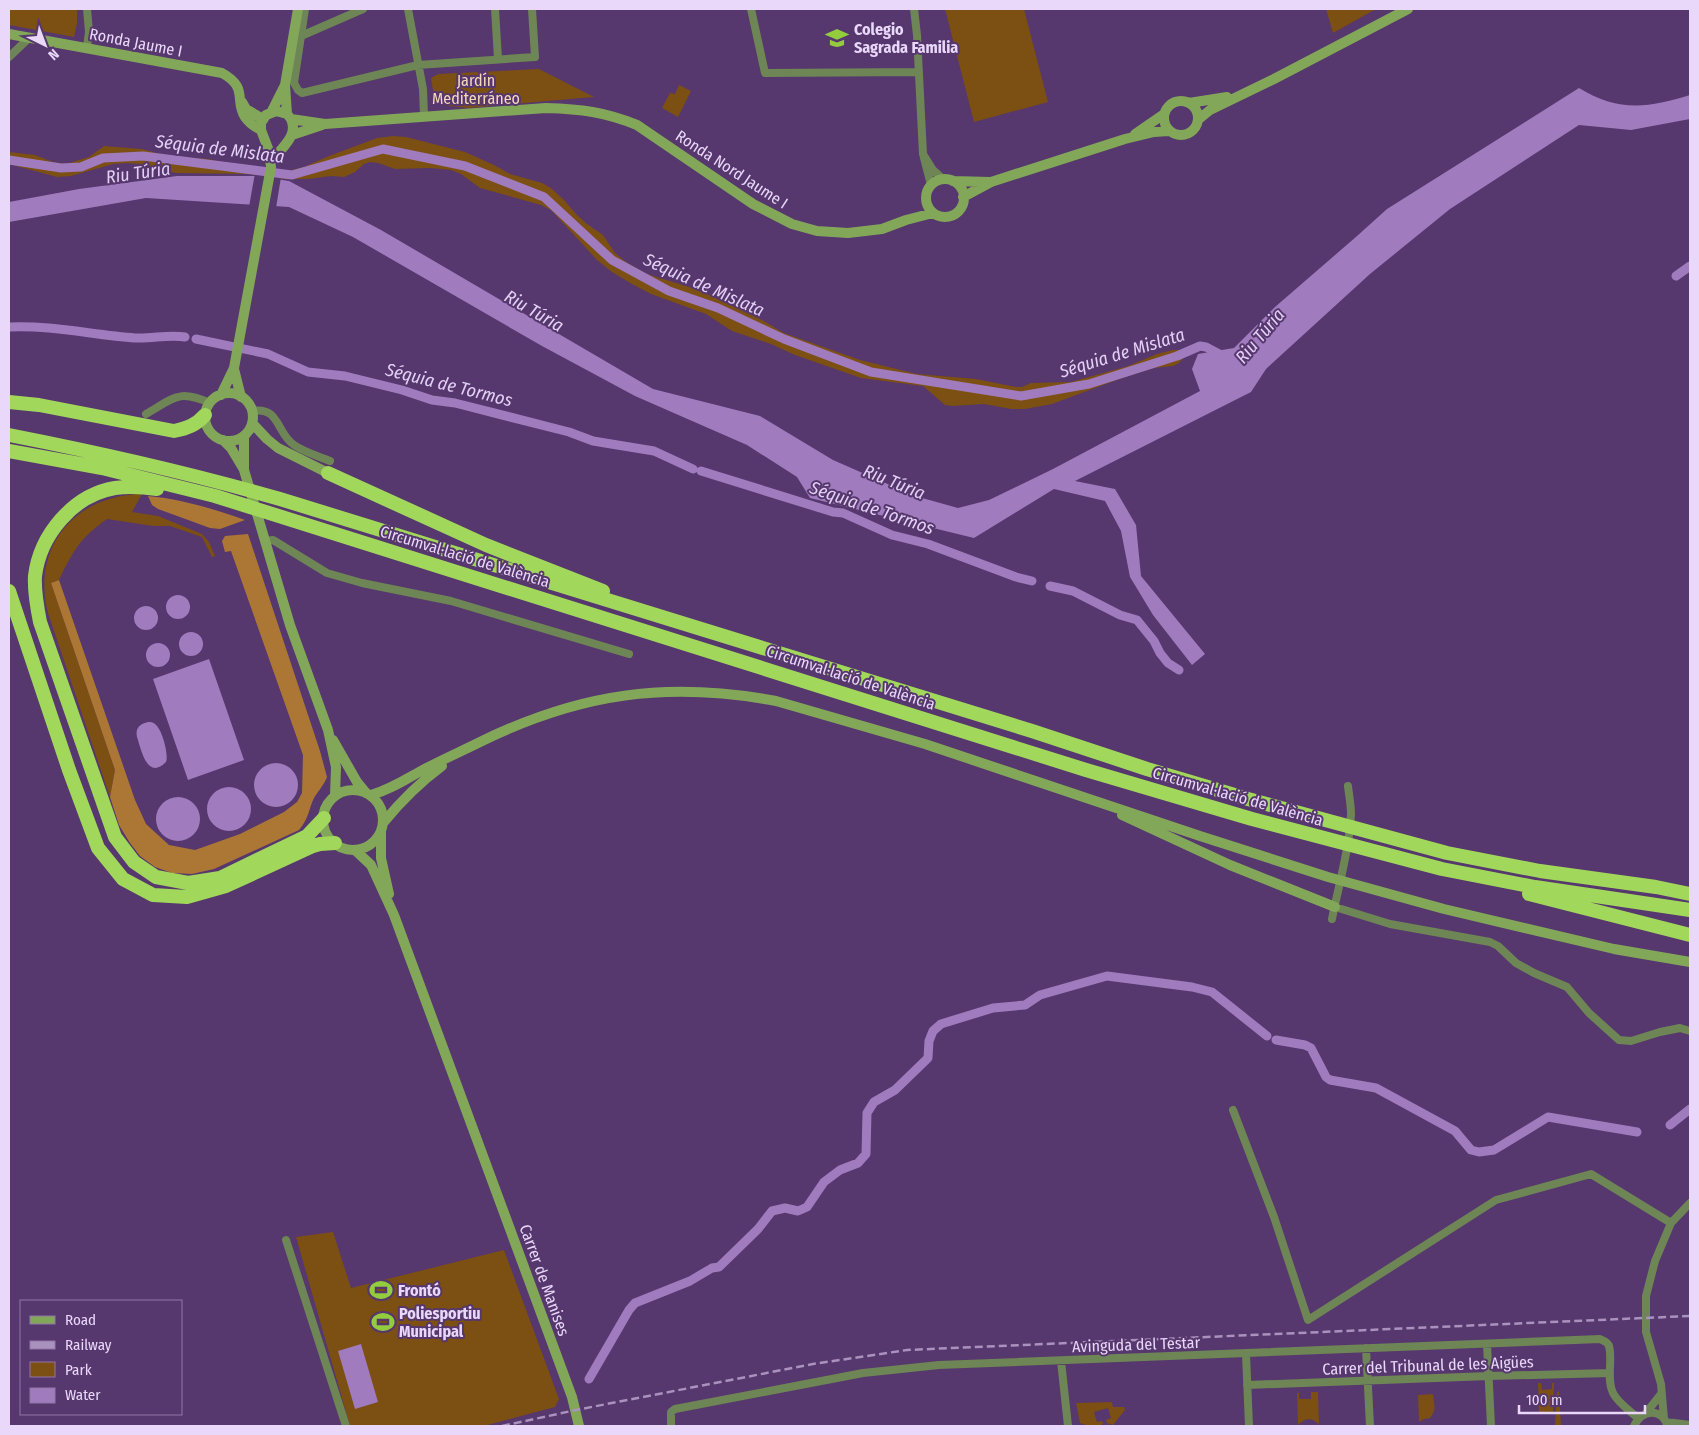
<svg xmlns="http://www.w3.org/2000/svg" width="1699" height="1435" font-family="'Fira Sans Condensed',sans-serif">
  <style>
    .green { fill: #7c4f13 }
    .forest { fill: #ac7735 }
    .water { fill: #a07bbe }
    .pier { fill: #56376e }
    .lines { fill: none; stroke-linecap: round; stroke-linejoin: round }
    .canal { stroke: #a07bbe; stroke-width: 9 }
    .street { stroke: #6e8555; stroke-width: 8 }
    .secondary { stroke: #83a759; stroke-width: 10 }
    .highway { stroke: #a1d75a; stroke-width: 14 }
    .rail { stroke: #a992bd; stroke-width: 2.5; stroke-dasharray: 8 4; stroke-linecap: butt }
    .labels { text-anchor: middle; stroke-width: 4; stroke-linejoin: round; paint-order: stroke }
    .poi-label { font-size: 16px; font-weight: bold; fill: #e9d8f9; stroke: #56376e; text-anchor: start }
    .street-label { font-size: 16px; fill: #e9d8f9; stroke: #56376e }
    .park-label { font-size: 16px; fill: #f7d9b8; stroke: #56376e }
    .water-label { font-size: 18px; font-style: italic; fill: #e3d0f5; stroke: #56376e }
  </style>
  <rect width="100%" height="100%" fill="#56376e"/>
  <!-- green -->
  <path class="green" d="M9 9H77V23L74 37 9 25Z
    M945 9H1024L1048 102 974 122Z
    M1326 9H1376L1333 33Z
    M539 69 594 97 468 108 441 105 434 97 431 78 438 74Z
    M679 85 691 91 678 117 662 108 670 93 675 94Z
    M393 136 406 137 465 152 494 165 510 174 542 183 551 188 564 200 577 215 587 224 603 235 615 253 626 262 647 274 689 287 711 296 762 320 784 333 860 360 917 374 976 379 1016 387H1022L1031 383 1071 382 1128 366 1157 354 1173 350H1182L1185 356 1179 363 1173 366 1154 368 1122 378 1052 404 1025 409H1011L984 404 953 406 945 405 923 386 861 378 795 355 771 344 732 331 706 314 651 294 632 284 612 272 597 260 551 210 541 205 480 188 461 174 451 170 430 168 395 169 378 163 370 162 364 164 355 172 344 177 331 176 308 179H283L249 174 176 173 158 170 140 164 127 163 113 164 71 176 57 177 9 164V152L35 155 53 162 66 164 89 157 104 146 142 149 167 156 208 159 253 169 288 171 304 167 329 156 377 138Z
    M142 494 132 512 158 516 202 534 209 542 215 556 212 557 202 537 170 526H153L107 519C80 538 73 551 59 580L51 583 115 770 110 797 48 613C31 547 75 495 142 494Z
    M333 1232 351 1288 504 1250 559 1399 555 1407 484 1426H350L296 1237Z
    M1538 1383H1541L1542 1390 1552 1389V1383H1554L1553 1414 1539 1413Z
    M1559 1391 1561 1426H1555L1557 1392Z
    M1311 1392H1318L1319 1425C1312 1417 1305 1418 1298 1425L1297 1393H1299V1399H1311Z
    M1433 1394C1434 1404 1437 1410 1430 1418L1424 1419 1419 1422 1418 1395Z
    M1112 1402 1113 1407H1124L1125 1410 1113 1425 1107 1423 1106 1420 1111 1418 1108 1408 1094 1412 1097 1422 1102 1421 1103 1424C1095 1428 1088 1426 1080 1423L1076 1403Z"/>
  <!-- forest -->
  <path class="forest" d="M148 496C181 499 214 509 245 520L220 529 210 528 158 509 152 505Z
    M248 534 320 751 327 777C324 785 318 791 314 798 308 811 309 818 299 830L214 869 192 874 172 873 155 867 140 856 130 843 119 825 110 797 115 770 51 583 59 580 135 800 146 824 169 845 195 850 240 834 284 812 297 802 302 793 303 755 231 551 225 552 222 541 225 536Z"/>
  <!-- water -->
  <path class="water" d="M1579 88C1618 112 1648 108 1690 95V119L1631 130 1579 125 1450 209 1370 274 1266 369 1251 392 1075 481 1115 489 1136 525 1141 576 1205 654 1192 665 1153 615 1130 577 1121 531 1105 501 1054 489 974 538 810 498 797 477 747 445 635 396 542 346 353 237 289 207 146 198 9 222V202L79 189 177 176H257L289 181 381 230 653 389 760 416 833 460 915 496 958 508 989 500 1053 469 1200 391 1192 369 1198 354 1234 348 1275 307 1357 236 1387 209Z
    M166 607a12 12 0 1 1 24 0a12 12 0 1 1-24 0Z
    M134 618a12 12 0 1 1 24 0a12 12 0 1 1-24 0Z
    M179 644a12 12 0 1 1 24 0a12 12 0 1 1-24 0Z
    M146 655a12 12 0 1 1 24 0a12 12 0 1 1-24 0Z
    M209 659 244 760 188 780 153 679Z
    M148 722C151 722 152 722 155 724 162 729 169 754 166 762 147 781 141 749 137 737 135 728 140 724 148 722Z
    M254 785a22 22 0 1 1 44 0a22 22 0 1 1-44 0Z
    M207 809a22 22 0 1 1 44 0a22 22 0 1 1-44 0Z
    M156 819a22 22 0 1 1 44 0a22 22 0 1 1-44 0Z
    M361 1344 378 1402 355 1409 338 1351Z"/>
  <!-- pier -->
  <path class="pier" d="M255 173 281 177 276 208 249 207Z"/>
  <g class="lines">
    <!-- canal -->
    <path class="canal" d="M9 160 61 168 81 167 103 158 143 156 292 175 383 149 465 166 544 197 612 260 669 291 718 308 784 339 871 372 1021 396 1089 384 1177 356 1200 346 1206 347 1223 356
      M1676 276 1690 266
      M9 327C51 325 93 335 135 338 152 339 169 334 185 337
      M196 339 268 354 308 372 345 376 402 390 432 400 455 403 569 432 593 441 654 451 693 469
      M701 471 833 512 843 513 892 535 928 544 1016 577 1032 581
      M1050 586 1073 591 1120 615 1137 620 1154 641 1160 653 1168 663 1179 670
      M1276 1040 1305 1045 1311 1048 1326 1077 1330 1080 1376 1088 1455 1131 1471 1150 1479 1152 1494 1150 1548 1117 1637 1132
      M1670 1125 1690 1109
      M589 1379 629 1310 635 1303 690 1281 712 1268 719 1267 758 1229 772 1211 785 1208 798 1211 807 1207 824 1182 840 1170 858 1163 866 1154 867 1113 874 1102 895 1090 928 1058 929 1041 933 1031 941 1024 993 1008 1025 1005 1040 995 1107 976 1192 987 1212 992 1267 1036"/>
    <!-- street -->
    <path class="street" d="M305 9 294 83 298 90 302 93 418 65 535 57 532 9
      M408 9 423 89 424 116
      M495 9 498 59
      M751 9 765 73 919 72
      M914 9 917 35 923 154
      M301 36 363 9
      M87 47 89 32 87 9
      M9 57 30 37
      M931 185 923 154 933 170 943 179
      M252 411C280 406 276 433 294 445 304 452 318 456 330 461
      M146 414C174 398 178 389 210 403
      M265 541 273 540 327 573 362 583 451 601 629 654
      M1335 907 1390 924 1490 942 1498 946 1516 963 1534 973 1567 987 1589 1013 1619 1040 1631 1041 1660 1032 1680 1028 1690 1031
      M1332 919C1339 884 1349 850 1351 814 1351 805 1349 795 1348 786
      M1233 1110 1274 1217 1308 1320 1496 1200 1591 1174 1671 1223
      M286 1240 346 1426
      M1487 1344 1491 1426
      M1366 1348 1370 1426
      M1246 1354 1249 1426
      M1061 1361 1068 1426
      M1247 1385 1489 1376 1610 1373
      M1646 1413 1661 1394
      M1664 1419 1661 1384 1646 1332V1296L1655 1261 1671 1223 1690 1203
      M1666 1422 1690 1425
      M671 1426V1412L675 1409 863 1373 939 1365 1600 1339C1604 1341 1608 1342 1609 1346 1613 1361 1606 1379 1613 1393 1618 1403 1630 1411 1638 1418
      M1634 1426C1642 1410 1661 1407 1668 1426"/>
    <!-- secondary -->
    <path class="secondary" d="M9 34 222 73C249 88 234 100 245 117 249 123 255 127 261 130
      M1164 118a17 17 0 1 1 34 0a17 17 0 1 1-34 0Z
      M242 102 246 109 263 119
      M1189 103 1227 97
      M271 113 284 87
      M287 114 285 85 298 9
      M291 119 325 124 546 108C581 109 605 112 637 125L753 204 792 224 817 231 848 233 882 229 906 220 933 213
      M1199 119 1210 110 1274 79 1408 9
      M1135 134 1164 114
      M292 135 322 125
      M926 198a19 19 0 1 1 38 0a19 19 0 1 1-38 0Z
      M953 181 990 182
      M963 197 991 182 1125 139 1154 132 1169 131
      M234 369 241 397
      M205 417a24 24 0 1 1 48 0a24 24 0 1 1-48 0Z
      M221 395 234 368 271 167 269 151 261 130V123L266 115 276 111 287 114 291 119C299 136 281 148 271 162
      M252 423 267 439 278 448 328 473
      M244 436V470L290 625 328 730 336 767 335 796
      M223 440 231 448 243 468
      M333 740 357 782 366 793
      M323 820a30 30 0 1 1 60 0a30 30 0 1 1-60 0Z
      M371 795C389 790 403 781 419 772 439 761 460 752 480 742 580 693 667 681 776 701L925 744 1200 836 1328 877 1444 909 1614 949 1690 962
      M1122 815 1230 865 1335 907
      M383 823C401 801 419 783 442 766
      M381 832V858L389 894
      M355 850 371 865 394 915 572 1397 579 1426"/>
    <!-- highway -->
    <path class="highway" d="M9 402 39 405 174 431C188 428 196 425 205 415
      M9 435C101 453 190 473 280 499L1032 731 1147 769 1248 799 1447 853 1540 871 1656 887 1690 894
      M9 451 102 468 215 496 1086 770 1252 819 1442 869 1535 887 1690 910
      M328 473 486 545 603 591
      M157 489C143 487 130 486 115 488 73 495 40 535 35 576 34 591 37 607 40 622L115 837 134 862 156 877 188 883 220 878 307 836 324 818
      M9 591 69 770 98 848 123 879 153 895 187 897 226 886 313 846 320 844 335 843
      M1529 894 1690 935"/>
    <!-- rail -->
    <path class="rail" d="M502 1426 576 1410 813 1364 907 1350 1690 1316"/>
  </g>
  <!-- icons -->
  <defs>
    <symbol id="school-bare" viewBox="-9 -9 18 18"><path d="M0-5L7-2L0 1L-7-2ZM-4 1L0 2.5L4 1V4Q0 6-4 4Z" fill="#93cc3d" stroke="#56376e" stroke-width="2.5" paint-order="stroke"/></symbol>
    <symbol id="stadium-bare" viewBox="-9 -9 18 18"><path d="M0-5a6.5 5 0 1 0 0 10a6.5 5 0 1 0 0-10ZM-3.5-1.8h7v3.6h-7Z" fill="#93cc3d" stroke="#56376e" stroke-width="2.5" paint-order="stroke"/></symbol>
  </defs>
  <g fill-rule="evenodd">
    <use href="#school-bare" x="821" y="22" width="32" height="32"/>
    <use href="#stadium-bare" x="365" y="1274" width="32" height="32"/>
    <use href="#stadium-bare" x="367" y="1306" width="32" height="32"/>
  </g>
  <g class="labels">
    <!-- poi labels -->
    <g class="poi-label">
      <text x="854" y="35">Colegio<tspan x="854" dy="18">Sagrada Familia</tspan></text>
      <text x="398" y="1296">Frontó</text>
      <text x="399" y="1319">Poliesportiu<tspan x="399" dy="18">Municipal</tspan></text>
    </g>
    <!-- street labels -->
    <g class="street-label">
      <text transform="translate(136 42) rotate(11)" y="6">Ronda Jaume I</text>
      <text transform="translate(732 169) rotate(33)" y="6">Ronda Nord Jaume I</text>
      <text transform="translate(465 556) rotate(17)" y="6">Circumval·lació de València</text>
      <text transform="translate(851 677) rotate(18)" y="6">Circumval·lació de València</text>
      <text transform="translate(1238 796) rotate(16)" y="6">Circumval·lació de València</text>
      <text transform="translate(545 1280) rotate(70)" y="6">Carrer de Manises</text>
      <text transform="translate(1136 1344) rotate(-2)" y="6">Avinguda del Testar</text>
      <text transform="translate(1428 1365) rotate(-2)" y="6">Carrer del Tribunal de les Aigües</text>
    </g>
    <!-- park labels -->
    <g class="park-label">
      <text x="476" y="86">Jardín<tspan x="476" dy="18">Mediterráneo</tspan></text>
    </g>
    <!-- water labels -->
    <g class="water-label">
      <text transform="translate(220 149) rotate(7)" y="6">Séquia de Mislata</text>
      <text transform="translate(138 173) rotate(-8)" y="6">Riu Túria</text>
      <text transform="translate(704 285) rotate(24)" y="6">Séquia de Mislata</text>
      <text transform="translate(534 311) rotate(30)" y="6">Riu Túria</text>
      <text transform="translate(1260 336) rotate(-50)" y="6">Riu Túria</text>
      <text transform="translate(1122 353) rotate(-17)" y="6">Séquia de Mislata</text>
      <text transform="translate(449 385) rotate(14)" y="6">Séquia de Tormos</text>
      <text transform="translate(894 482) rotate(22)" y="6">Riu Túria</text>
      <text transform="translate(872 508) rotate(19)" y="6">Séquia de Tormos</text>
    </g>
  </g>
  <!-- border -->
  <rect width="1699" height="1435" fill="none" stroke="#e9d8f9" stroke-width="20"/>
  <!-- legend -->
  <rect x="20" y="1300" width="162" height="115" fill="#56376e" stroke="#9177a6"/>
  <rect x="30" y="1316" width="25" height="8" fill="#83a759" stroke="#9177a6"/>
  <text x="65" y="1325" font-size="15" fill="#e9d8f9">Road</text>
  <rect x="30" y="1341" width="25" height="8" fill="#a992bd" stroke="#9177a6"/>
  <text x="65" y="1350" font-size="15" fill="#e9d8f9">Railway</text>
  <rect x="30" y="1362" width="25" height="15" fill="#7c4f13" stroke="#9177a6"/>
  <text x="65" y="1375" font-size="15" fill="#e9d8f9">Park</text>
  <rect x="30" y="1388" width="25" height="15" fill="#a07bbe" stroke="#9177a6"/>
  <text x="65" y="1400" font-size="15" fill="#e9d8f9">Water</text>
  <!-- north arrow -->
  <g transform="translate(45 45) rotate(138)" stroke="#56376e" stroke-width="4" paint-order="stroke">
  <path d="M0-4L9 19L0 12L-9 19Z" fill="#e9d8f9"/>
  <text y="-8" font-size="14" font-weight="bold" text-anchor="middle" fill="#e9d8f9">N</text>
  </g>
  <!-- scale -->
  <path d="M1519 1405v8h126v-8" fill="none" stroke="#e9d8f9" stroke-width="2.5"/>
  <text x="1526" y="1405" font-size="15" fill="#e9d8f9" stroke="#56376e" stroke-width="4" paint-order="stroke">100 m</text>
</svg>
